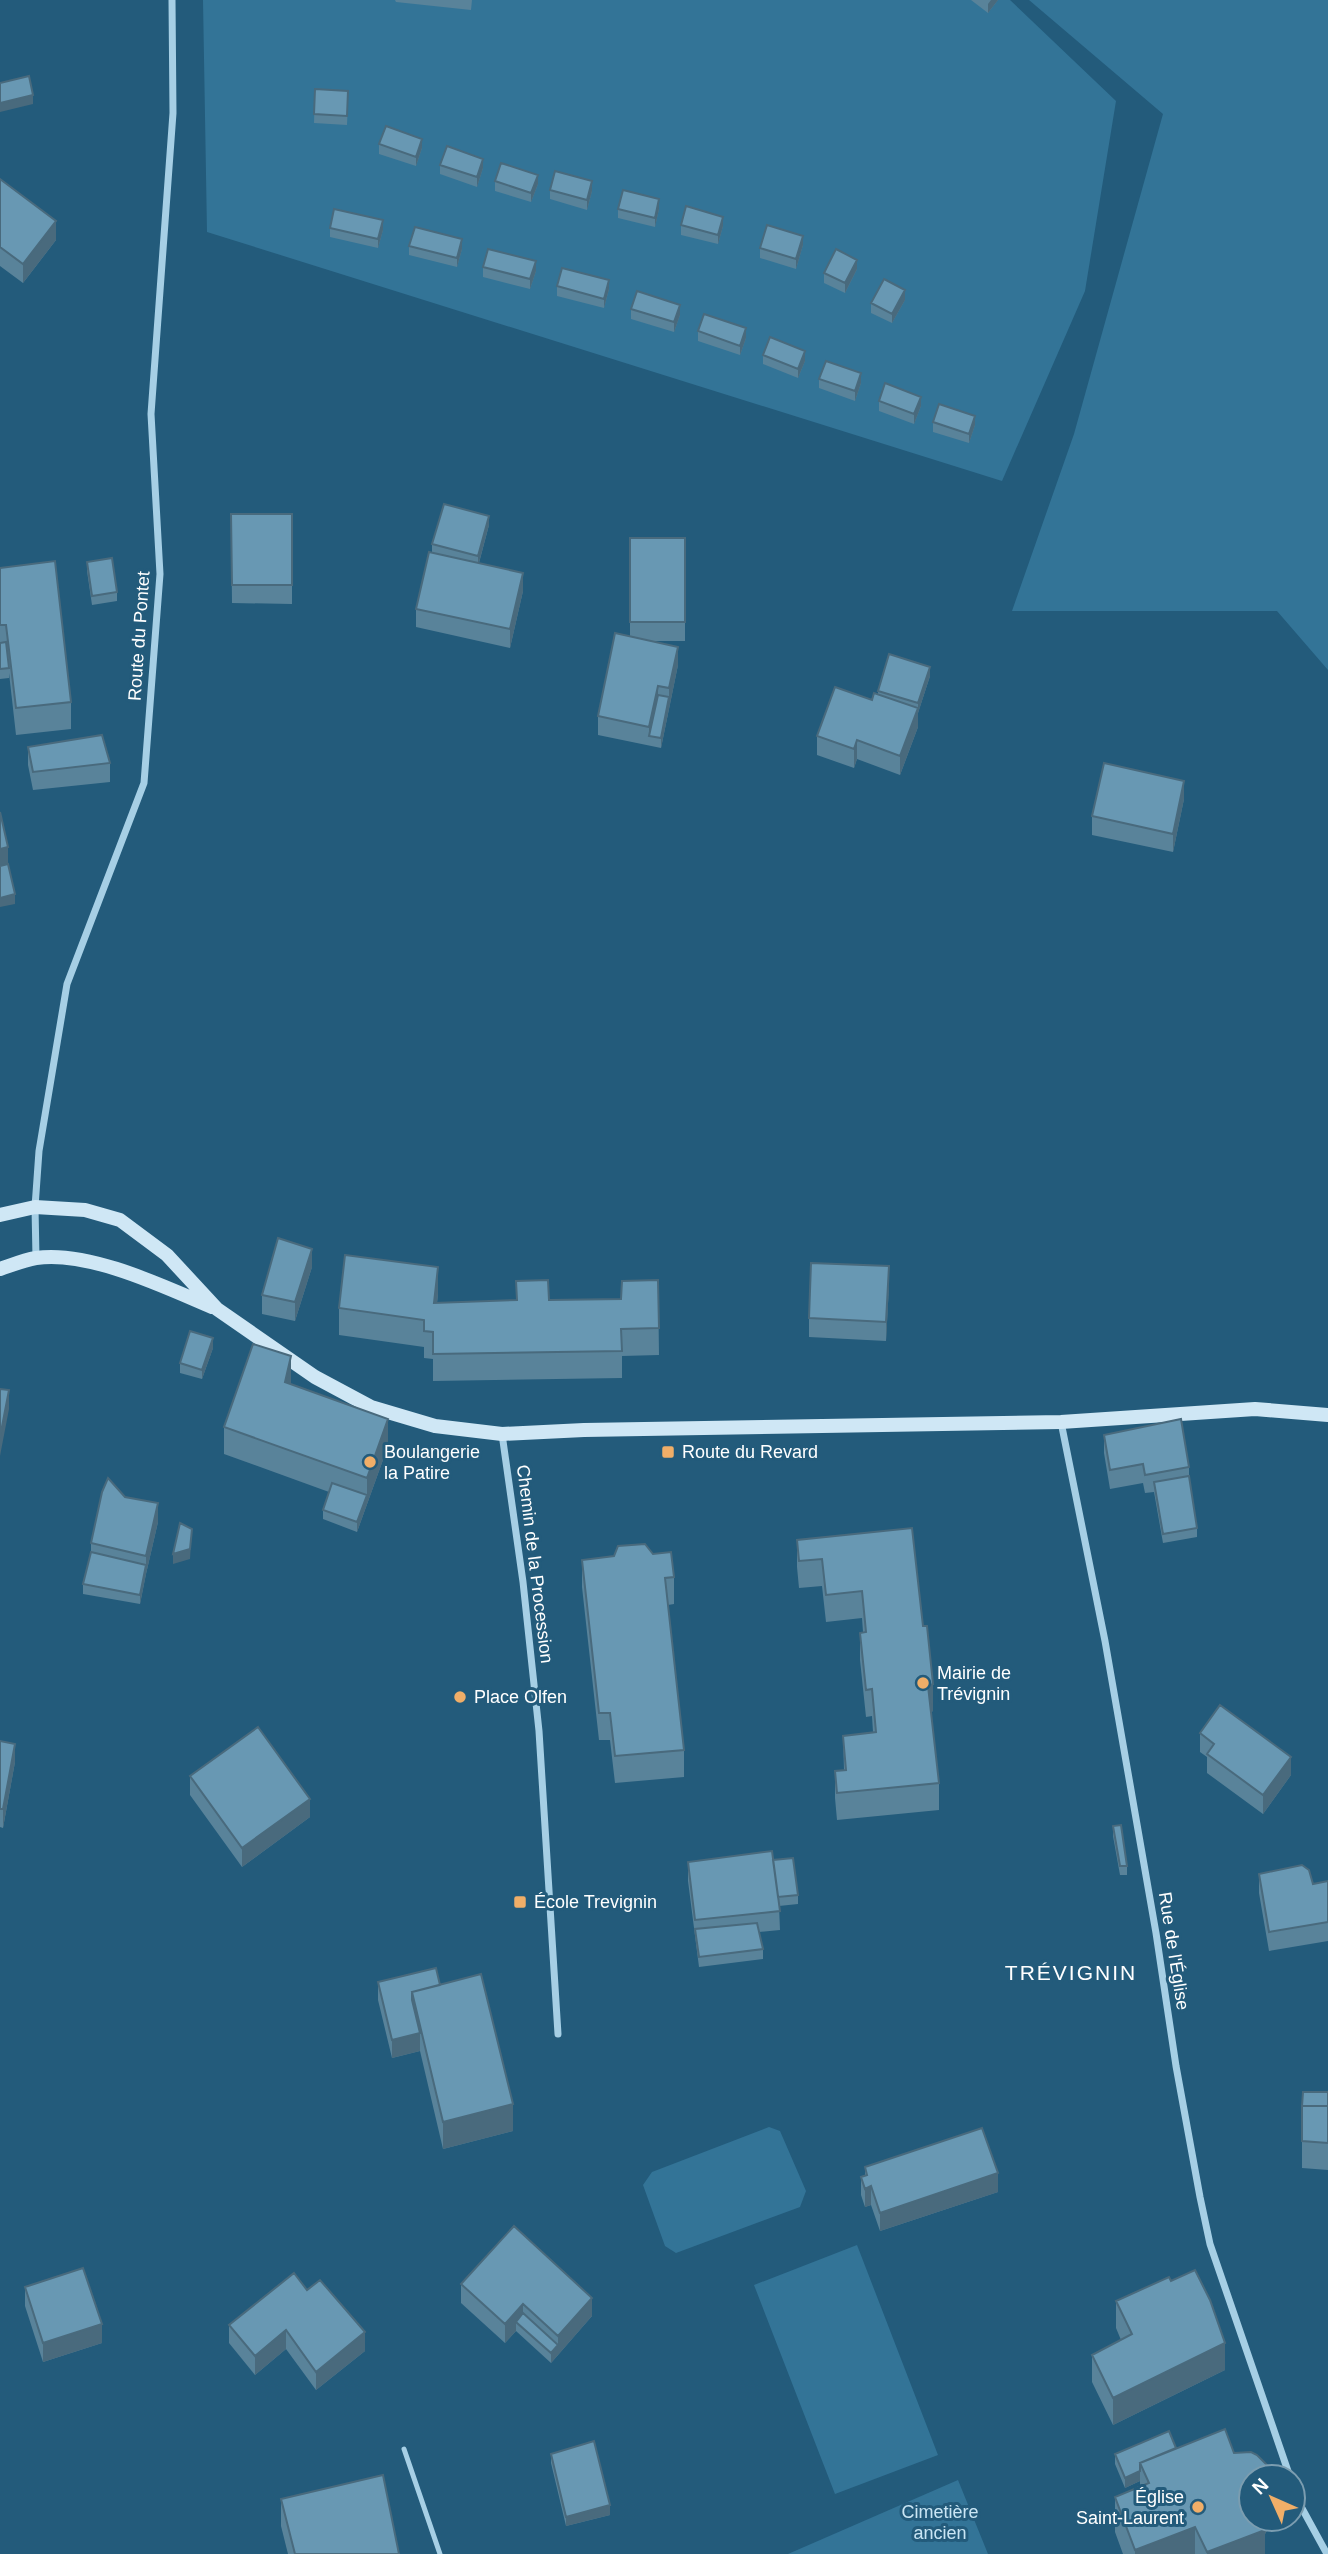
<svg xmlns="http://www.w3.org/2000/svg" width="1328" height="2554" font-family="Arial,sans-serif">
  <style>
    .green { fill: #337497 }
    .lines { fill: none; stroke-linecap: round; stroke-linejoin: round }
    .lane { stroke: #a6cfe5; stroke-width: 5 }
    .street { stroke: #a6cfe5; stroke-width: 7 }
    .secondary { stroke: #cfe7f5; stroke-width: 14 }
    .wall { fill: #59839a }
    .shaded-wall { fill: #496a7d }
    .building { fill: #6898b3; stroke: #496a7d; stroke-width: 2 }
    .poi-dot { fill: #f0ae68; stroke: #235b7b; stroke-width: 2.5 }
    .labels { text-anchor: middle; stroke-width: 6; stroke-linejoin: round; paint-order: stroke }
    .street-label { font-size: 18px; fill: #fff; stroke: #235b7b }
    .poi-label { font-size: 18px; fill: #fff; stroke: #235b7b; text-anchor: start }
    .park-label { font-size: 18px; fill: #c9e5f4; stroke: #235b7b }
    .quarter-label { font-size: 21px; letter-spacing: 2px; fill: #fff; stroke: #235b7b }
  </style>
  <rect width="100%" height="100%" fill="#235b7b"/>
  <!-- green -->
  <path class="green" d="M203 0H1010L1116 101 1085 291 1002 481 207 232Z
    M1029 0H1328V670L1277 611H1012L1074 434 1163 114Z
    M769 2127 780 2131 806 2191 800 2207 676 2253 665 2246 643 2185 652 2172Z
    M857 2245 938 2455 835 2494 754 2285Z
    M958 2480 988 2554H788Z"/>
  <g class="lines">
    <!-- lane -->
    <path class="lane" d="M404 2449 440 2554"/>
    <!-- street -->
    <path class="street" d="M36 1258 35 1207 39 1151 67 984 144 783 160 574 151 414 173 113 172 0
      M1061 1422 1105 1641 1156 1933 1176 2066 1200 2197 1210 2244 1290 2477
      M502 1434 523 1582 539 1731 558 2034
      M1293 2486 1298 2501 1327 2554"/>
    <!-- secondary -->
    <path class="secondary" d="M0 1215 35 1207 85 1210 120 1220 167 1255 217 1309 315 1377 371 1407 435 1426 502 1434 584 1430 1061 1422 1255 1409 1328 1415
      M0 1269C12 1265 24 1260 36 1258 88 1250 165 1287 212 1307"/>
  </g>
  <!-- wall -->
  <path class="wall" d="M395 0H472L471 10 396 2Z
    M971 0H998L988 13Z
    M315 89 348 101 347 125 314 123Z
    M379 144 422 148 416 166 379 154Z
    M440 165 483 168 477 187 440 174Z
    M0 179 56 240 23 283 0 266Z
    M495 181 538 184 531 202 495 191Z
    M550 190 592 191 587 210 550 199Z
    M618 209H659L655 227 618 218Z
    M681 225 723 226 718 244 681 235Z
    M330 228 383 230 378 248 330 237Z
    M803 245 796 269 760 258V248Z
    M409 246 462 249 457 267 409 255Z
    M483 267 536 271 530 289 483 277Z
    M857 269 845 293 824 283V273Z
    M557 286 609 289 604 308 557 296Z
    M905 300 892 323 871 313V303Z
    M631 309 680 315 674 332 631 319Z
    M698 331 746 338 740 355 698 341Z
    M763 355 805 361 798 378 763 364Z
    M819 379 861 383 855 401 819 388Z
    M879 401 921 406 914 424 879 411Z
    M933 422 975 425 969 443 933 432Z
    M231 514H292V604L232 603Z
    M489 525 479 563 523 591 510 648 416 627V609L432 553V544Z
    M630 538H685V641H651L678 665 661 748 598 735V716L630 637Z
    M87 562 117 592V601L92 605 87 571Z
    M0 568 71 702V729L16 735 9 673V678L0 679Z
    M930 676 918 713V727L900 775 857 759 854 768 817 755V736L872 700 878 694V691Z
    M28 747 110 763V782L33 790 28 765Z
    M1184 799 1173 852 1092 835V816Z
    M312 1267 295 1321 262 1314V1295Z
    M658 1280 659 1355 622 1356V1378L433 1381V1359L424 1358V1347L339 1335V1308L438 1294 437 1303 516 1301V1281L549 1300 621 1299Z
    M889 1285 886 1341 809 1337V1318Z
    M213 1348 202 1379 180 1373V1363Z
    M291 1384 388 1446 357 1532 323 1519V1510L329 1492 224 1454V1427Z
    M1104 1435 1189 1467V1476L1197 1528V1537L1163 1543 1154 1492 1145 1493 1143 1483 1110 1489 1104 1453Z
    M125 1497 158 1522 146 1574 140 1604 83 1594V1584L91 1552V1543Z
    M912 1528 933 1711 931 1712 939 1783V1810L837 1820 835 1798V1771L844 1770 843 1736 873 1732 872 1716 866 1717 860 1660V1633L863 1632 862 1618 826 1622 822 1586 799 1588 797 1567V1540Z
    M653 1554 674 1577V1604L668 1605 684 1750V1777L615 1783 610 1740H599L582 1587V1560L614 1556Z
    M1200 1733 1291 1775 1263 1814 1207 1773V1757L1200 1752Z
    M0 1741 15 1762 3 1828 0 1827Z
    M190 1776 310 1817 242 1867 190 1795Z
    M1113 1826 1127 1866V1875H1120L1113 1836Z
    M773 1860 798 1895V1904L779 1906 780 1930 759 1932 763 1949V1959L699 1967 688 1881V1862Z
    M1259 1874 1313 1884 1328 1881V1941L1269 1951 1259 1893Z
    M378 1982 440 1985 513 2131 443 2149 420 2051 392 2058 378 2000Z
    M1328 2092V2170L1302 2168V2106Z
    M865 2167 998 2192 880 2231 871 2205 865 2207 861 2195V2177L865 2175Z
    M1171 2281 1225 2370 1113 2425 1092 2382V2355L1121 2340 1116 2328V2301Z
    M461 2284 592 2316 551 2363 516 2331 505 2343 461 2303Z
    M25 2287 102 2343 43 2362 25 2306Z
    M307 2290 365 2351 316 2390 286 2349 255 2375 229 2343V2325Z
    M1176 2448 1251 2519H1271L1269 2527 1265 2534V2554H1123L1115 2532V2497L1140 2487V2481L1125 2488 1115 2464V2454Z
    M551 2454 610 2515 566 2526 551 2463Z
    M281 2499 399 2554H288L281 2526Z"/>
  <!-- shaded-wall -->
  <path class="shaded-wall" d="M991 0H998L988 13V4Z
    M33 95V104L0 112V103Z
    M422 139V148L416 166V157Z
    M483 159V168L477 187V177Z
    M538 175V184L531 202V193Z
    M592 181V191L587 210V200Z
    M659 199V209L655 227V218Z
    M723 217V226L718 244V235Z
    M383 220V230L378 248V239Z
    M56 221V240L23 283V264Z
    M803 236V245L796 269V259Z
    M462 239V249L457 267V258Z
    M857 260V269L845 293V283Z
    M536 261V271L530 289V279Z
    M609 280V289L604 308V299Z
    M905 290V300L892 323V314Z
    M680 305V315L674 332V322Z
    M746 328V338L740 355V346Z
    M805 351V361L798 378V369Z
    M861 373V383L855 401V391Z
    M921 397V406L914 424V414Z
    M975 416V425L969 443V434Z
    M489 516V525L478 566V556Z
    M523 573V591L510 648V629Z
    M678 647V665L661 748V738L669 697V688Z
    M930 667V676L918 713V703Z
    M658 686V704L649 736V727Z
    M918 708V727L900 775V756Z
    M857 740V759L854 768V749Z
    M1184 781V799L1173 852V834Z
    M8 847V874L0 876V849Z
    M15 894V904L0 907V898Z
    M312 1249V1267L295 1321V1302Z
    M889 1266V1285L886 1341V1322Z
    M438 1267V1294L434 1330V1303Z
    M213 1338V1348L202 1379V1370Z
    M291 1356V1383L285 1409V1382Z
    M9 1390V1409L0 1456V1437Z
    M388 1419V1446L357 1532V1522L367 1495V1478Z
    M158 1503V1522L146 1574 140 1604V1595L146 1565V1556Z
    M192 1529 190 1559 173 1564V1554Z
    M933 1684V1711L928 1713V1686Z
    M15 1744V1762L3 1828V1809Z
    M1291 1757V1775L1263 1814V1795Z
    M310 1799V1817L242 1867V1848Z
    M420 2033V2051L392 2058V2040Z
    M513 2104V2131L443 2149V2122Z
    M998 2173V2192L880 2231V2213Z
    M871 2186V2205L865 2207V2189Z
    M592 2298V2316L558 2355V2336Z
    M523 2304V2323L516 2322V2331L505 2343V2324Z
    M102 2324V2343L43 2362V2343Z
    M286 2330V2349L255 2375V2356Z
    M365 2332V2351L316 2390V2372Z
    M1225 2343V2370L1113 2425V2398Z
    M558 2345V2355L551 2363V2353Z
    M1140 2471V2481L1125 2488V2478Z
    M610 2505V2515L566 2526V2517Z
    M1255 2519H1271L1269 2527 1265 2534V2554H1207V2552Z
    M1195 2527V2554H1135V2550Z"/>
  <!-- building -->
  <path class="building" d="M29 76 33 95 0 103V83Z
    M315 89 348 91 347 116 314 114Z
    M386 126 422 139 416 157 379 144Z
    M447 146 483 159 477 177 440 165Z
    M501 163 538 175 531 193 495 181Z
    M555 171 592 181 587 200 550 190Z
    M0 179 56 221 23 264 0 247Z
    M623 190 659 199 655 218 618 209Z
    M686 206 723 217 718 235 681 225Z
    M334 209 383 220 378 239 330 228Z
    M767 225 803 236 796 259 760 248Z
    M415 227 462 239 457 258 409 246Z
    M488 249 536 261 530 279 483 267Z
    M836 249 857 260 845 283 824 273Z
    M562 268 609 280 604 299 557 286Z
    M884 279 905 290 892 314 871 303Z
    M637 291 680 305 674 322 631 309Z
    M704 314 746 328 740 346 698 331Z
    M770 337 805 351 798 369 763 355Z
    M826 361 861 373 855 391 819 379Z
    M885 383 921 397 914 414 879 401Z
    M939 404 975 416 969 434 933 422Z
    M444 504 489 516 478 556 432 544Z
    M231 514H292V585H232Z
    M630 538H685V622H630Z
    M429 552 523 573 510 629 416 609Z
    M112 558 117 592 92 596 87 562Z
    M55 561 71 702 16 708 6 625H0V568Z
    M615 633 678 647 669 688 658 686 649 727 598 716Z
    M6 642 9 668 0 669V643Z
    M889 654 930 667 918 703 878 691Z
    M835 687 872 700 874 693 918 708 900 756 857 740 854 749 817 736Z
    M658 695 669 697 661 738 649 736Z
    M102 735 110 763 33 772 28 747Z
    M1104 763 1184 781 1173 834 1092 816Z
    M0 812 8 847 0 849Z
    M8 864 15 894 0 898V866Z
    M278 1238 312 1249 295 1302 262 1295Z
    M345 1255 438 1267 434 1303 517 1300 516 1281 548 1280 549 1300 621 1299 622 1281 658 1280 659 1328 621 1329 622 1351 433 1354V1332L424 1331V1320L339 1308Z
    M811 1263 889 1266 886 1322 809 1318Z
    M190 1331 213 1338 202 1370 180 1363Z
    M253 1344 291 1356 285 1382 388 1419 367 1478 224 1427Z
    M0 1389 9 1390 0 1437Z
    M1181 1419 1189 1467 1145 1475 1143 1464 1110 1470 1104 1435Z
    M1189 1476 1197 1528 1163 1534 1154 1482Z
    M108 1478 125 1497 158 1503 146 1556 91 1543 102 1492Z
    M332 1483 367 1495 357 1522 323 1510Z
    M180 1523 192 1529 190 1549 173 1554Z
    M912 1528 923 1626H927L933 1684 928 1686 939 1783 837 1793 835 1771 846 1770 843 1736 876 1732 872 1689 866 1690 860 1633 866 1632 862 1591 826 1595 822 1559 799 1561 797 1540Z
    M645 1544 653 1554 671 1552 674 1577 665 1578 684 1750 615 1756 610 1713H599L582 1560 614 1556 618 1546Z
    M91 1552 146 1565 140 1595 83 1584Z
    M1220 1705 1291 1757 1263 1795 1207 1754 1214 1744 1200 1733Z
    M258 1727 310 1799 242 1848 190 1776Z
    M0 1741 15 1744 3 1809H0Z
    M1121 1825 1127 1866H1120L1113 1826Z
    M772 1851 780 1911 695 1920 688 1862Z
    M793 1858 798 1895 778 1897 773 1860Z
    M1302 1865 1309 1870 1313 1884 1328 1881V1922L1269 1932 1259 1874Z
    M757 1923 763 1949 699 1957 695 1929Z
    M436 1968 440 1985 412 1992V2000L420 2033 392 2040 378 1982Z
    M481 1974 513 2104 443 2122 412 1992Z
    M1303 2092H1328V2106H1302Z
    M1302 2106H1328V2143L1302 2141Z
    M982 2128 998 2173 880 2213 871 2186 865 2189 861 2177 867 2175 865 2167Z
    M514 2226 592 2298 558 2336 523 2304 505 2324 461 2284Z
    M83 2268 102 2324 43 2343 25 2287Z
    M1195 2270 1210 2300 1225 2343 1113 2398 1092 2355 1132 2334 1116 2301 1169 2277 1171 2281Z
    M294 2273 307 2290 320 2280 365 2332 316 2372 286 2330 255 2356 229 2325Z
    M523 2313 558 2345 551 2353 516 2322Z
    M1225 2429 1234 2453 1251 2452 1257 2455 1268 2466 1271 2477H1251V2519H1260L1265 2530 1207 2552 1195 2527 1135 2550 1115 2497 1149 2483 1140 2463Z
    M1169 2431 1176 2448 1140 2463V2471L1125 2478 1115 2454Z
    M594 2441 610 2505 566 2517 551 2454Z
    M383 2475 399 2554H295L281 2499Z"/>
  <!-- markers -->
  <g class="poi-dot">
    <rect x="661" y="1445" width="14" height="14" rx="3.5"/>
    <circle cx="370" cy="1462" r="7"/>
    <circle cx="923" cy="1683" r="7"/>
    <circle cx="460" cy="1697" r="7"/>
    <rect x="513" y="1895" width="14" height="14" rx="3.5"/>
    <circle cx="1198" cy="2507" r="7"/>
  </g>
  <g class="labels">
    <!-- street labels -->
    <g class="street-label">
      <text transform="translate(139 636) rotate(-86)" y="6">Route du Pontet</text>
      <text transform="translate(535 1564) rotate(83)" y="6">Chemin de la Procession</text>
      <text transform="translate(1174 1951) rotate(81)" y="6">Rue de l'Église</text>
    </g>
    <!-- poi labels -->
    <g class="poi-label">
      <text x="384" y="1458">Boulangerie<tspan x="384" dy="21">la Patire</tspan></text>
      <text x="682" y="1458">Route du Revard</text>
      <text x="937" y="1679">Mairie de<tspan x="937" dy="21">Trévignin</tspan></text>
      <text x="474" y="1703">Place Olfen</text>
      <text x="534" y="1908">École Trevignin</text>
      <text x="1184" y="2503" text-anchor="end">Église<tspan x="1184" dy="21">Saint-Laurent</tspan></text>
    </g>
    <!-- park labels -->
    <g class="park-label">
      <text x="940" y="2518">Cimetière<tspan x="940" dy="21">ancien</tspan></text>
    </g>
    <!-- quarter labels -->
    <g class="quarter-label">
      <text x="1071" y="1980">TRÉVIGNIN</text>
    </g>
  </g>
  <!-- north arrow -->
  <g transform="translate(1272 2498) rotate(315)"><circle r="33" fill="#235b7b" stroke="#7b9db0" stroke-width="2"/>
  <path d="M0-5L12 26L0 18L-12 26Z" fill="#f0ae68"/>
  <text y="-10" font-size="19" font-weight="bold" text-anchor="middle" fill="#ffffff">N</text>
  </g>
</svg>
